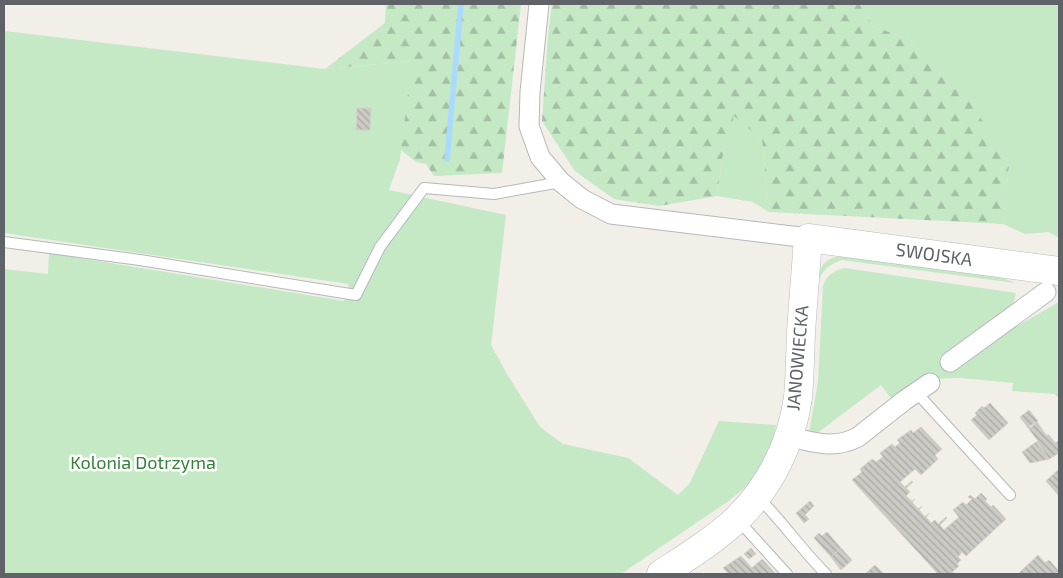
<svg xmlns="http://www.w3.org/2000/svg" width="1063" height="578" font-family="'Exo 2',sans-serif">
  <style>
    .green { fill: #c5e8c5 }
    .forest { fill: url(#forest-firs) }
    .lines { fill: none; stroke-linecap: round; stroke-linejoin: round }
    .stream { stroke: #aadaff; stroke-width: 5.5 }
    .building { fill: url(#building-back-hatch); stroke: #d6d1c6 }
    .lane-casing { stroke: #b5b8bc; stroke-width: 12 }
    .street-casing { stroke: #b5b8bc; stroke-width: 21 }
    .secondary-casing { stroke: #b6babf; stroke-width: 29 }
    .lane { stroke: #fff; stroke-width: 10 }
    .street { stroke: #fff; stroke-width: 19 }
    .secondary { stroke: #fff; stroke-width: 28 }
    .labels { text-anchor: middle; stroke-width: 5; stroke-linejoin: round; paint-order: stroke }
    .street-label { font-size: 18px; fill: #5f6368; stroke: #fff }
    .park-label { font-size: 18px; fill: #348238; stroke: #fff }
  </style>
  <defs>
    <pattern id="forest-firs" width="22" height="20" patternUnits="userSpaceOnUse" patternTransform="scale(1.25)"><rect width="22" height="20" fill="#c5e8c5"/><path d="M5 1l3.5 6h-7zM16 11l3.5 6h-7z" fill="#a3c0a4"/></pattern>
    <pattern id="building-back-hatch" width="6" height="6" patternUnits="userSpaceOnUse" patternTransform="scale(1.25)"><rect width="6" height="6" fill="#cccac5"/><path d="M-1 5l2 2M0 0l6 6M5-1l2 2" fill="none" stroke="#a9a8a4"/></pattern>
  </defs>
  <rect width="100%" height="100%" fill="#f1efe8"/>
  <!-- green -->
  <path class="green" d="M859 4H1059V238L1049 232 1025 234 1003 224 1009 166 915 42 873 26Z
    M4 31 325 69 413 61 400 159 389 190 506 215 491 345 507 374 540 427 563 444 628 458 678 495 690 483 719 421 776 425 773 440 757 477 730 500 621 574H4V269L48 274 49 253 344 301 349 284 4 233Z
    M733 115 762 140 769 212 753 202 717 196 722 159Z
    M848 255 984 271 1015 283 842 260C830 264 824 269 818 280 821 260 830 257 848 255Z
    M844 268 1016 293 1013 304 939 360 944 368 1059 302V399L1055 394 1012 391 1013 383 961 378 924 379 893 401 881 385 816 434 809 433 818 382 823 286C826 276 834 270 844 268Z"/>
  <!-- forest -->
  <path class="forest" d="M386 4H521L502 173 434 176 426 164 416 162 401 150 412 61 325 69 385 23Z
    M552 4H859L873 26 915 42 962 87 1009 166 1003 224 769 212 762 140 734 116 722 159 717 196 659 206 614 199 575 171 542 121 548 36Z"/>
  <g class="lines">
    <!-- stream -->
    <path class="stream" d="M447 159 461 4"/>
  </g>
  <!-- building -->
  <path class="building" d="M357 108H371L370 130H356Z
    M990 403 1008 423 989 440 971 420 977 415 975 413 982 406 984 408Z
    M1029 410 1038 421 1030 426 1029 429 1020 417Z
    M1037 422 1046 435H1049L1055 443 1059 441V453L1049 459 1037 442 1038 441 1029 429Z
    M921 427 942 449 935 455 938 459 921 475 915 469 900 482 905 487 912 481 913 482 906 488 910 492 906 496 912 501 915 499 912 502 918 509 922 506 919 510 925 517 929 513 926 517 931 523 935 520 938 524 946 517 947 518 940 525 944 530 959 517 953 510 963 502 966 505 972 499 968 497 970 495 975 499 981 493 987 499 985 501 991 507 993 505 1006 519 966 556 962 552 958 557 961 560 957 564 959 566 952 572 955 574H938L852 480 862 472 860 469 872 459 876 462 883 457 880 453 892 444 895 447 900 443 897 440 911 430 913 433Z
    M1036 442 1049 459 1030 463 1022 452Z
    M1059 469V496L1046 481Z
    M810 501 814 506 805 515 809 519 804 523 796 513Z
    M827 532 841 548 831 557 814 538 819 533 822 536Z
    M751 548 756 554 749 559 744 554Z
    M841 548 852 560 841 570 831 557Z
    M1038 555 1045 563 1049 560 1059 571 1056 574H1020L1019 573Z
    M741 556 752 568 762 559 776 574H729L723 568Z
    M875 565 884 574H865Z"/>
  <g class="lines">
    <defs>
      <path id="lane" d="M4 242 140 260 356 295 380 247 424 188 494 194 561 182
        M916 392 1010 495
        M758 497C782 521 801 549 826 574
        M738 520 787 574"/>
      <path id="street" d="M539 4 530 92 529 126 540 157 561 182 582 199 611 214 808 238
        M950 362 1046 292
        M789 437C815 442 833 450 858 437L905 400 930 383"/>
      <path id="secondary" d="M661 574C687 557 715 540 738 518 770 486 792 443 798 397 800 376 800 354 801 333 803 301 806 269 808 238L1059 271"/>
    </defs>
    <!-- lane casing -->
    <use href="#lane" class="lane-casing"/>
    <!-- street casing -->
    <use href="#street" class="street-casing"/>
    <!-- secondary casing -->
    <use href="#secondary" class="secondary-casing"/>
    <!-- lane -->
    <use href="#lane" class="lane"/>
    <!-- street -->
    <use href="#street" class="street"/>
    <!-- secondary -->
    <use href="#secondary" class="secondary"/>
  </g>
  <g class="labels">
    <!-- street labels -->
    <g class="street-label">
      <text transform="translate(934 255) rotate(8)" y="6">SWOJSKA</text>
      <text transform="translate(798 358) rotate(-85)" y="6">JANOWIECKA</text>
    </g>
    <!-- park labels -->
    <g class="park-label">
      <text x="143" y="469">Kolonia Dotrzyma</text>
    </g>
  </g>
  <!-- border -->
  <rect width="1063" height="578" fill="none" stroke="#5f6368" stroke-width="10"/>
</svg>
